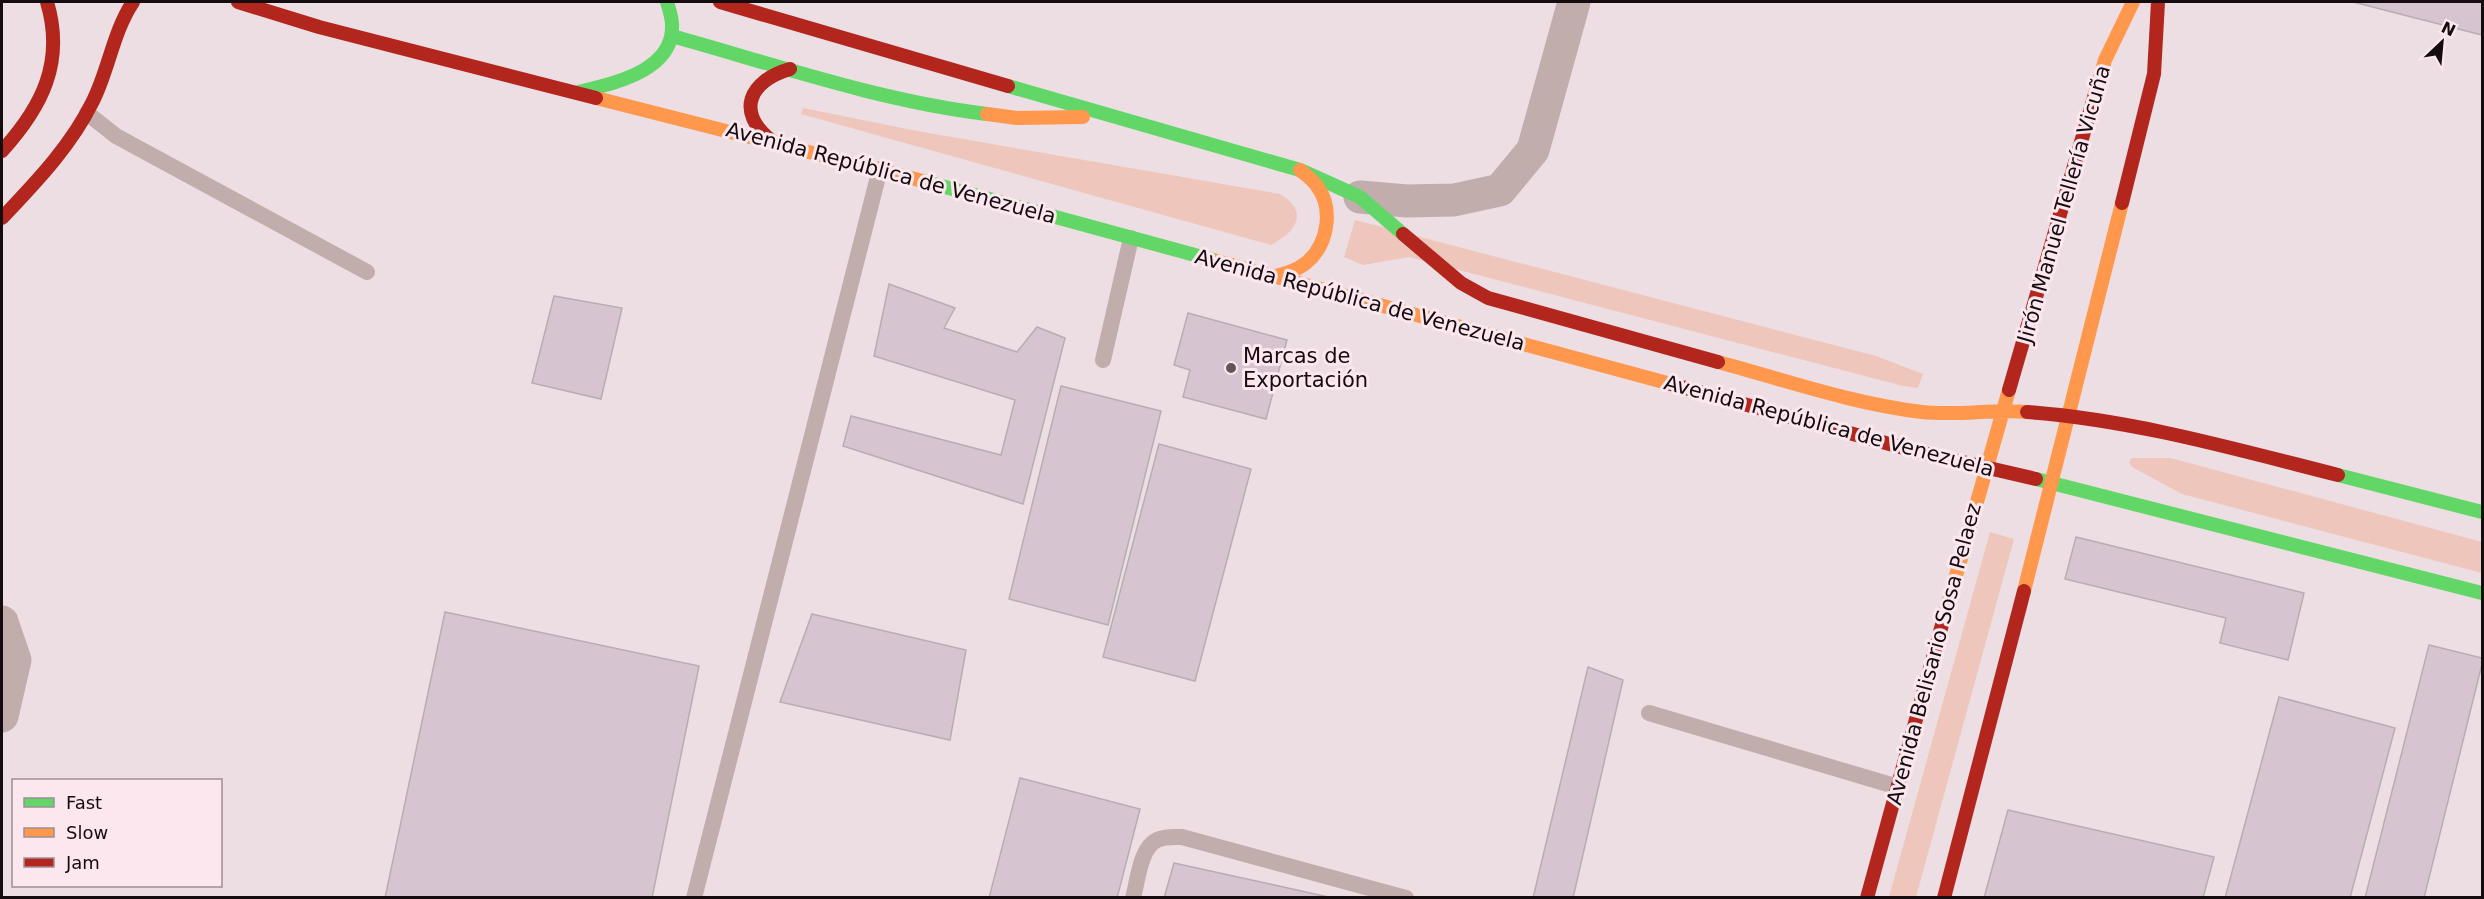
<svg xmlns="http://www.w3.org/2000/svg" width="2484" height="899" font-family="'DejaVu Sans',sans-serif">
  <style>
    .green { fill: #efc6bc }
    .building { fill: #d7c4d1; stroke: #b7adb2; stroke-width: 1.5 }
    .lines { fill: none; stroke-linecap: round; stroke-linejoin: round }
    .lane { stroke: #c2adad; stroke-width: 16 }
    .street { stroke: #c2adad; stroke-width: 33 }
    .fast { stroke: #63d668; stroke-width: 14 }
    .slow { stroke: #ff974d; stroke-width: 14 }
    .jam { stroke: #b3261e; stroke-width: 14 }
    .poi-dot { fill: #605659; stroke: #fce7ee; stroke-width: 2 }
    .labels { text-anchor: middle; stroke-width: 6; stroke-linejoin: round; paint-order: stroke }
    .street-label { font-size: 21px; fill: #140c0f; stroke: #fce7ee }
    .poi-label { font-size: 21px; fill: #140c0f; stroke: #fce7ee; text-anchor: start }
  </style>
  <rect width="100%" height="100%" fill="#ecdee3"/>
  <!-- green -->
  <path class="green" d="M803 108 917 131 1280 194C1310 212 1296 232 1271 245L801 114Z
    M1355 220 1876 356 1923 374 1918 388 1903 386 1409 257 1363 265 1344 257Z
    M2132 458H2170L2193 464 2482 542V573L2182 494 2132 467 2129 462Z
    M1990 532 2014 539 1916 897H1889Z"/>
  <!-- building -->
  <path class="building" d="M2353 2H2482V35Z
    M889 284 955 308 944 328 1017 352 1037 327 1065 338 1023 504 843 446 851 416 1001 455 1015 400 874 356Z
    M554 296 622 308 601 399 532 383Z
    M1188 313 1287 340 1266 419 1183 397 1190 370 1174 365Z
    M1061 386 1161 411 1108 625 1009 599Z
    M1159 444 1251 469 1195 681 1103 657Z
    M2076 537 2304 593 2288 660 2220 643 2226 618 2065 579Z
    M445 612 699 666 652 898H385Z
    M812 614 966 650 950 740 780 702Z
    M2429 645 2482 658V664L2424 898H2365Z
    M1588 667 1623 680 1573 898H1533Z
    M2279 697 2395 728 2350 898H2225Z
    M1020 778 1140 809 1117 898H989Z
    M2008 810 2214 857 2203 898H1984Z
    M1174 863 1333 898H1164Z"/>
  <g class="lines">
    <!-- lane -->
    <path class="lane" d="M87 113 116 136 367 272
      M1103 360 1131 238
      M1649 713 1898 787
      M694 898 880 169
      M1133 898C1138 880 1140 848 1157 840 1165 836 1174 837 1182 837L1406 898"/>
    <!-- street -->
    <path class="street" d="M1360 197 1407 201 1454 200 1500 190 1533 150 1574 2
      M2 622 15 660 2 716"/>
    <!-- fast -->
    <path class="fast" d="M672 36C776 65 880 101 987 114
      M1008 86 1300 170 1360 197 1403 234
      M579 92C614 83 674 71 672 25 672 17 669 9 667 2
      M923 181 1217 261
      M2338 475 2482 512
      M2036 479 2482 593"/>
    <!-- slow -->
    <path class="slow" d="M2095 94 2105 60 2133 2
      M596 98 923 181
      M987 114 1017 118 1083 117
      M1217 261 1671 384
      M1272 277C1284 274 1296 271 1306 263 1328 245 1334 209 1317 186 1313 180 1306 175 1300 170
      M1718 362C1785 380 1853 404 1922 412 1956 416 1993 409 2027 412
      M2024 591 2122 203
      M1943 621 2009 390"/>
    <!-- jam -->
    <path class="jam" d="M238 2 319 27 596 98
      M720 2 1008 86
      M772 141C735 112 749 81 790 69
      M2 151C42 107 65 62 47 2
      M2122 203 2154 74 2158 2
      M2 218C36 182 71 146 93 101 109 69 113 32 133 2
      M1403 234 1461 283 1488 298 1718 362
      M1671 384 1915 451 2036 479
      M2009 390 2095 94
      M2027 412C2134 420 2235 449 2338 475
      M1867 898 1943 621
      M1944 898 2024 591"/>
  </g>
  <!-- markers -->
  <circle class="poi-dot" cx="1231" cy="368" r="6"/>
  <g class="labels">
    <!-- street labels -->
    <g class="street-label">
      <text transform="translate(891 173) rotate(15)" y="7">Avenida República de Venezuela</text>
      <text transform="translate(2064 204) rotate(-74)" y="7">Jirón Manuel Tellería Vicuña</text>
      <text transform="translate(1360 300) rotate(15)" y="7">Avenida República de Venezuela</text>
      <text transform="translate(1829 426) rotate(15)" y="7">Avenida República de Venezuela</text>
      <text transform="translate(1934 654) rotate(-75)" y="7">Avenida Belisario Sosa Pelaez</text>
    </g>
    <!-- poi labels -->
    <g class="poi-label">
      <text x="1243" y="363">Marcas de<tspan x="1243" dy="24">Exportación</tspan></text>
    </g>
  </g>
  <!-- border -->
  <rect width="2484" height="899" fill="none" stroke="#140c0f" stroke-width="6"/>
  <!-- legend -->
  <rect x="12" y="779" width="210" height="108" fill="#fce7ee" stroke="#9f8f95" stroke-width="1.5"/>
  <rect x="24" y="798" width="30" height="9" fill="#63d668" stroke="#9f8f95" stroke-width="1.5"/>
  <text x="66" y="809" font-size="18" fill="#140c0f">Fast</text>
  <rect x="24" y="828" width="30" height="9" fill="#ff974d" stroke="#9f8f95" stroke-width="1.5"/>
  <text x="66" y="839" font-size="18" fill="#140c0f">Slow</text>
  <rect x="24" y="858" width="30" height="9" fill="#b3261e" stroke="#9f8f95" stroke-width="1.5"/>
  <text x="66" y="869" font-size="18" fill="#140c0f">Jam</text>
  <!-- north arrow -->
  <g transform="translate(2442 42) rotate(26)" stroke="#fce7ee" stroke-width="4.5" paint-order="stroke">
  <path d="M0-4.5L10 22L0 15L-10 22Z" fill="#140c0f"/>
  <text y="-9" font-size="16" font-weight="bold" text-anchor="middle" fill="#140c0f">N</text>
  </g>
</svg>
